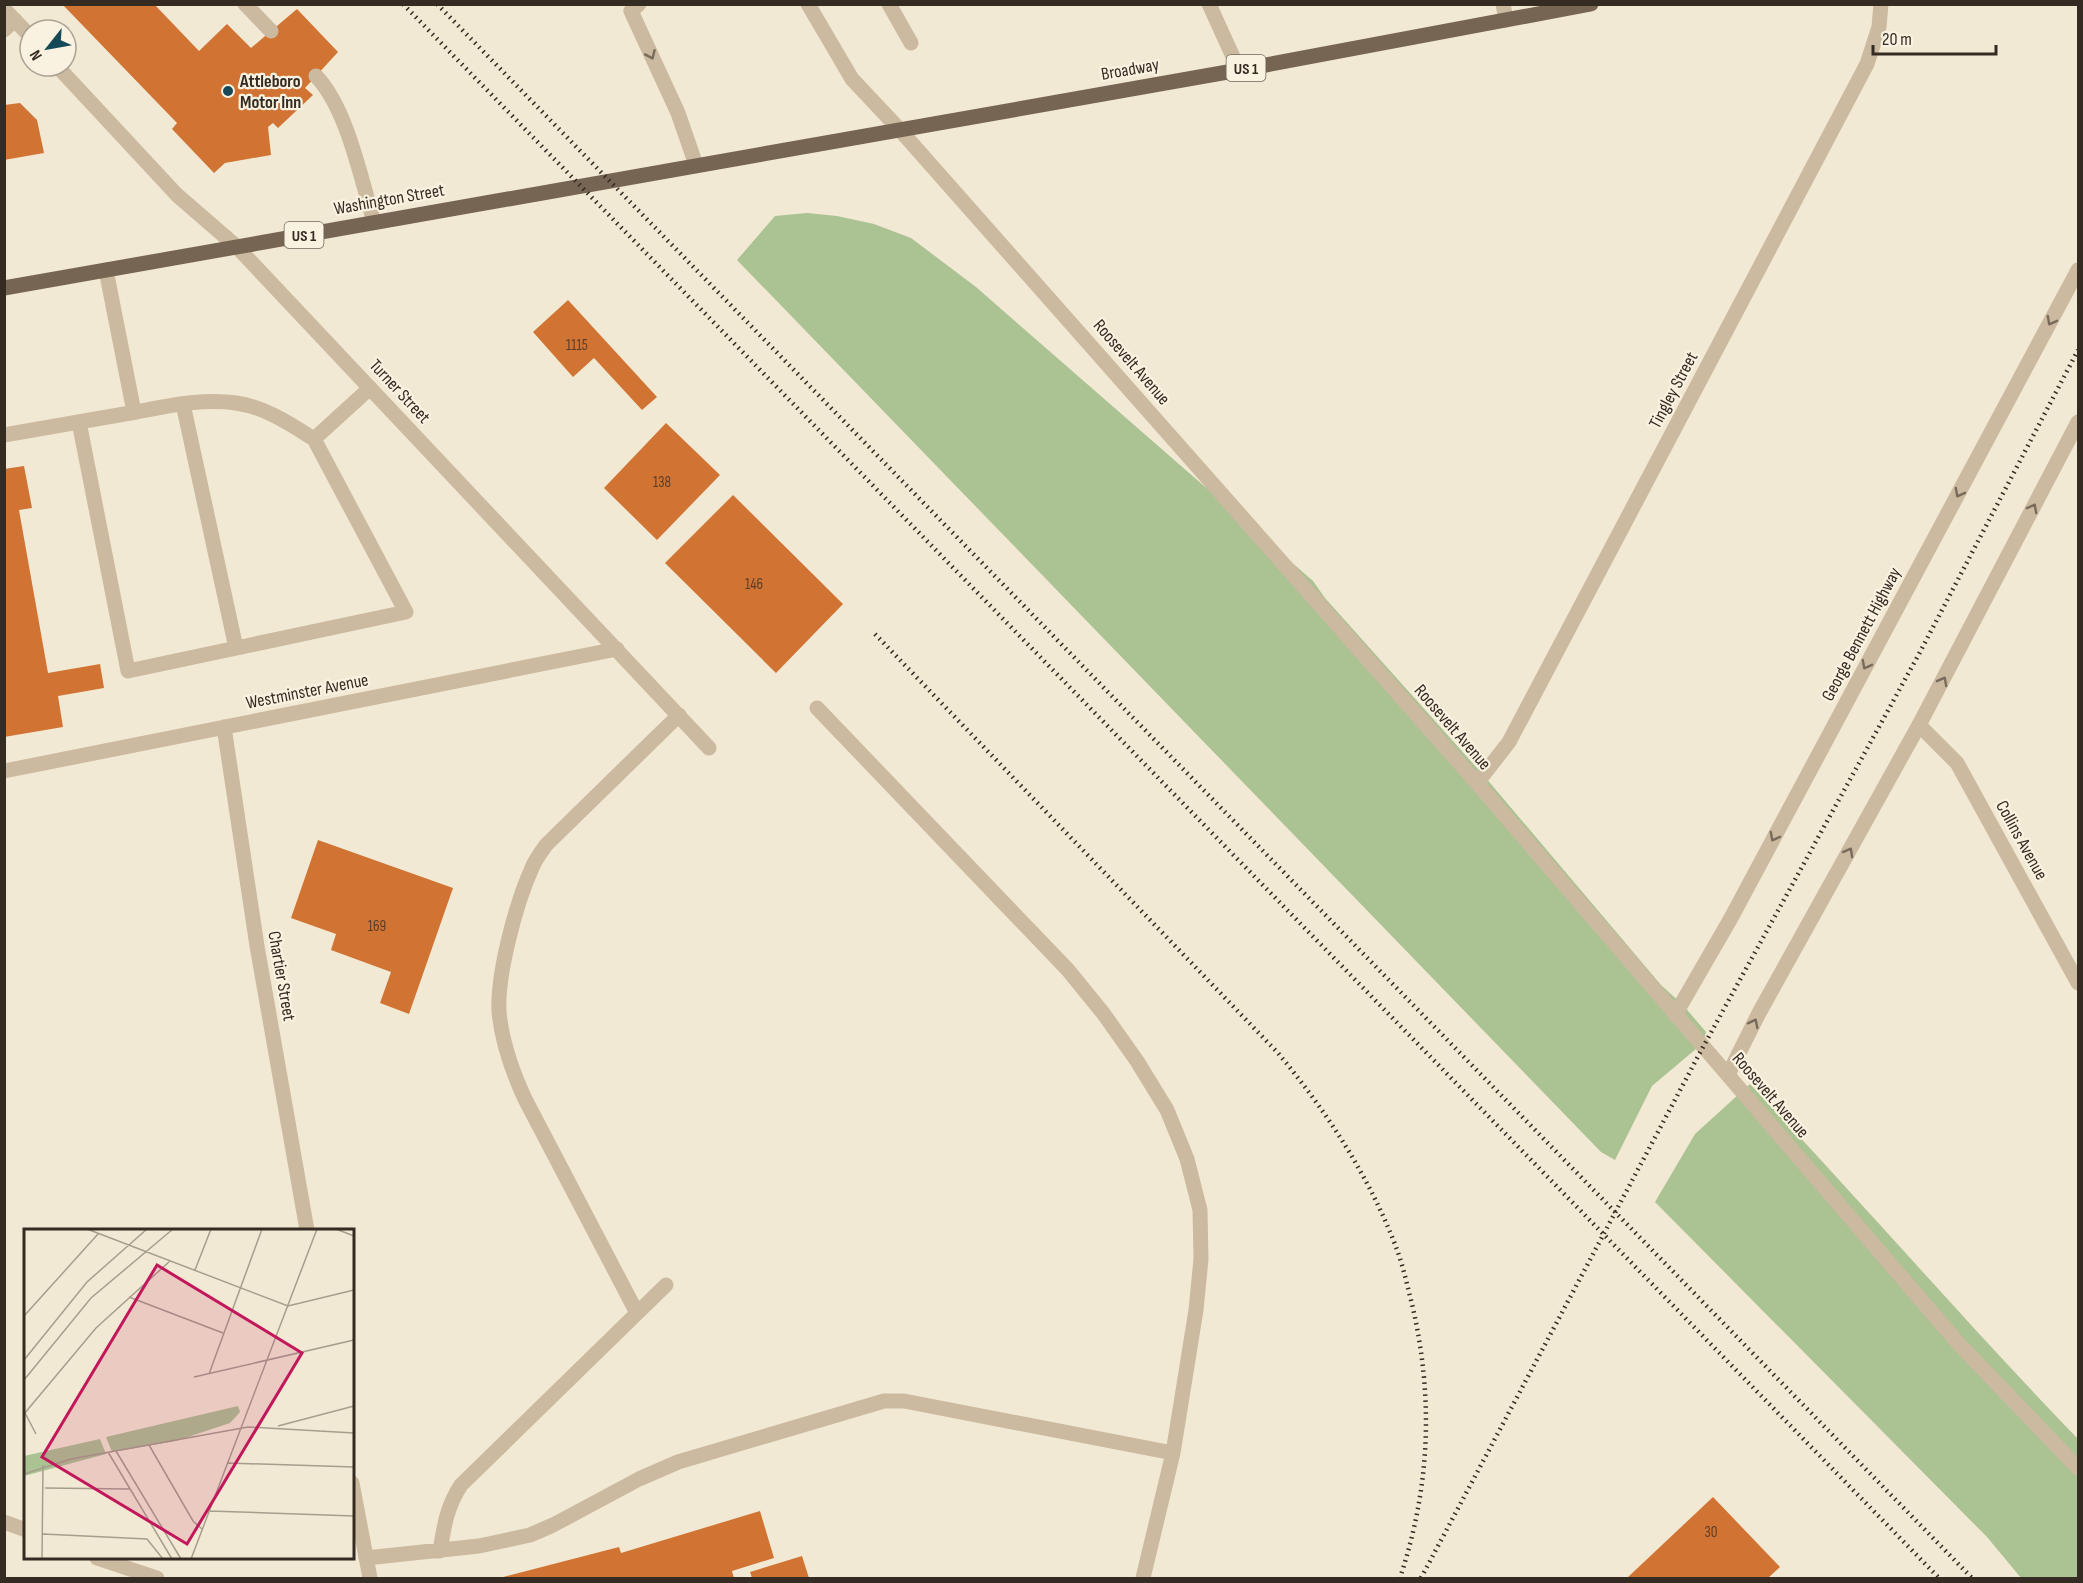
<svg xmlns="http://www.w3.org/2000/svg" width="2083" height="1583" font-family="'Sofia Sans Condensed',sans-serif">
  <style>
    .green { fill: #abc293 }
    .building { fill: #d17333 }
    .lines { fill: none; stroke-linecap: round; stroke-linejoin: round }
    .service { stroke: #cbba9f; stroke-width: 15 }
    .minor { stroke: #cbba9f; stroke-width: 15 }
    .tertiary { stroke: #cbba9f; stroke-width: 15 }
    .primary { stroke: #776553; stroke-width: 15 }
    .rail { stroke: #342b23; stroke-width: 4.5; stroke-dasharray: 1.5 4.5; stroke-linecap: butt }
    .oneway { stroke: #786b5b }
    .poi-dot { fill: #164958; stroke: #faf2e0; stroke-width: 2 }
    .labels { text-anchor: middle; stroke-width: 4.5; stroke-linejoin: round; paint-order: stroke }
    .number-label { font-size: 15px; fill: #5b3d27 }
    .shield { fill: #faf2e0; stroke: #6f675c; stroke-width: 1.5 }
    .shield-label { font-size: 16px; font-weight: bold; fill: #342b23 }
    .street-label { font-size: 18px; fill: #342b23; stroke: #faf2e0 }
    .poi-label { font-size: 18px; font-weight: bold; fill: #342b23; stroke: #faf2e0; text-anchor: start }
    .inset-road { fill: none; stroke: #a69d8d; stroke-width: 1.5 }
    .view { fill: #c2185b; fill-opacity: 0.15; stroke: #c2185b; stroke-width: 3 }
    .inset-edge { fill: none; stroke: #342b23; stroke-width: 3 }
  </style>
  <rect width="100%" height="100%" fill="#f2e9d4"/>
  <!-- green -->
  <path class="green" d="M807 213 837 216 874 224 911 238 976 287 1313 581 1325 598 1485 777 1661 985 1683 1005 1706 1032 1703 1043 1652 1086 1615 1160 1601 1152 737 260 775 216Z
    M1750 1084C1861 1201 1966 1323 2078 1439V1578H2021L1987 1537 1655 1202 1695 1134Z"/>
  <!-- building -->
  <path class="building" d="M62 4H154L199 51 227 24 251 48 297 9 338 52 305 88 313 95 278 128 273 123 268 127 271 155 225 163 214 173 172 129 177 123Z
    M20 103 37 120 44 153 4 160V105Z
    M568 300 657 397 642 410 594 358 573 377 533 332Z
    M666 423 720 475 657 540 604 488Z
    M24 466 32 508 19 510 48 673 100 664 104 688 58 696 63 727 4 737V469Z
    M733 495 843 604 776 673 665 563Z
    M318 840 453 888 409 1014 380 1003 391 972 331 950 336 934 291 918Z
    M1713 1497 1780 1567 1768 1578H1627Z
    M760 1511 774 1558 732 1571 734 1578H499L619 1547 621 1553Z
    M802 1556 809 1578H752L750 1572Z"/>
  <g class="lines">
    <!-- service -->
    <path class="service" d="M245 4 271 31
      M639 4 631 11 678 113 696 165
      M889 4 911 43
      M1503 4 1506 20
      M4 30 15 20
      M316 76C347 108 361 179 374 222
      M106 270 134 412
      M183 404 236 648
      M79 422 128 671 406 612 314 439
      M4 435C48 427 92 420 136 412 168 406 203 398 236 403 265 407 290 424 314 439L370 388
      M817 708 1068 970 1103 1013 1137 1061 1167 1110 1187 1159 1200 1210 1201 1259 1196 1310 1173 1453 1143 1578
      M637 1313 525 1099C512 1071 502 1043 499 1012 497 974 516 903 532 868 535 860 541 852 546 845L679 715
      M440 1551C444 1526 447 1506 461 1485L666 1285
      M366 1558 479 1546 530 1535 553 1525 639 1479 678 1462 884 1401H904L1173 1453"/>
    <!-- minor -->
    <path class="minor" d="M808 4 852 79 900 130
      M1209 4 1239 70
      M4 9 30 36
      M57 66 177 195 237 247 709 748
      M1919 725 1957 763 2078 983
      M224 727 257 946 307 1230
      M4 771 617 649
      M1477 783 1509 742 1867 64 1879 27 1881 4
      M352 1483 370 1578
      M4 1522 26 1530
      M97 1558 157 1578"/>
    <!-- tertiary -->
    <path class="tertiary" d="M900 130 1477 783 1958 1343 2078 1468
      M1675 1015 1731 918 2078 270
      M1728 1075 1759 1013 1919 725 2078 422"/>
    <!-- primary -->
    <path class="primary" d="M4 288 1239 70 1591 4"/>
    <!-- rail -->
    <path class="rail" d="M403 4 1939 1578
      M437 4 1972 1578
      M875 634 1278 1053C1327 1112 1369 1176 1396 1247 1403 1265 1407 1285 1412 1304 1434 1399 1430 1487 1400 1578
      M1421 1578 1703 1047 1919 654 2078 350"/>
  </g>
  <!-- one-way arrows -->
  <defs><path id="oneway-chevron" d="M-2-3.5L2.5 0L-2 3.5" fill="none" stroke-width="1.6" stroke-linecap="round" stroke-linejoin="round" transform="scale(1.5)"/></defs>
  <g class="oneway">
    <use href="#oneway-chevron" transform="translate(651 55) rotate(66)"/>
    <use href="#oneway-chevron" transform="translate(2051 321) rotate(118)"/>
    <use href="#oneway-chevron" transform="translate(1959 493) rotate(118)"/>
    <use href="#oneway-chevron" transform="translate(2033 508) rotate(-62)"/>
    <use href="#oneway-chevron" transform="translate(1866 665) rotate(118)"/>
    <use href="#oneway-chevron" transform="translate(1943 681) rotate(-62)"/>
    <use href="#oneway-chevron" transform="translate(1774 837) rotate(118)"/>
    <use href="#oneway-chevron" transform="translate(1849 852) rotate(-61)"/>
    <use href="#oneway-chevron" transform="translate(1754 1023) rotate(-63)"/>
  </g>
  <!-- markers -->
  <circle class="poi-dot" cx="228" cy="91" r="6"/>
  <g class="labels">
    <!-- number labels -->
    <g class="number-label">
      <text x="577" y="350">1115</text>
      <text x="662" y="487">138</text>
      <text x="754" y="589">146</text>
      <text x="377" y="931">169</text>
      <text x="1711" y="1537">30</text>
    </g>
    <!-- shield labels -->
    <g class="shield">
      <rect x="1226.5" y="55" width="39" height="26" rx="4.5"/>
      <rect x="284.5" y="222" width="39" height="26" rx="4.5"/>
    </g>
    <g class="shield-label">
      <text x="1246" y="74">US 1</text>
      <text x="304" y="241">US 1</text>
    </g>
    <!-- street labels -->
    <g class="street-label">
      <text transform="translate(1130 69) rotate(-10)" y="6">Broadway</text>
      <text transform="translate(389 199) rotate(-10)" y="6">Washington Street</text>
      <text transform="translate(1132 362) rotate(49)" y="6">Roosevelt Avenue</text>
      <text transform="translate(1673 390) rotate(-62)" y="6">Tingley Street</text>
      <text transform="translate(400 391) rotate(47)" y="6">Turner Street</text>
      <text transform="translate(1861 634) rotate(-62)" y="6">George Bennett Highway</text>
      <text transform="translate(307 691) rotate(-11)" y="6">Westminster Avenue</text>
      <text transform="translate(1453 727) rotate(49)" y="6">Roosevelt Avenue</text>
      <text transform="translate(2022 840) rotate(61)" y="6">Collins Avenue</text>
      <text transform="translate(282 976) rotate(80)" y="6">Chartier Street</text>
      <text transform="translate(1771 1095) rotate(49)" y="6">Roosevelt Avenue</text>
    </g>
    <!-- poi labels -->
    <g class="poi-label">
      <text x="240" y="87">Attleboro<tspan x="240" dy="21">Motor Inn</tspan></text>
    </g>
  </g>
  <!-- overview -->
  <g transform="translate(24 1229)">
    <rect width="330" height="330" fill="#f2e9d4"/>
    <path d="M214 177 216 183 206 194 152 212 88 223 82 208ZM76 210 82 225 0 247V227Z" fill="#abc293"/>
    <path class="inset-road" d="M63 0 264 77 330 61M312 0 330 7M171 41 187 0M105 68 199 104M0 87 74 5M0 131 63 53 123 0M185 145 238 0M170 148 330 111M0 151 67 69 149 0M1 184 12 205M0 185 72 99 146 32M254 197 330 177M125 216 169 292 178 300M92 222 157 330M84 223 148 330M203 234 330 238M0 245 47 230 224 198 330 204M21 259 106 260M185 282 330 287M19 305 123 310 139 330M18 330 19 236M167 330 293 0"/>
    <path class="view" d="M133 36 278 124 163 315 18 228Z"/>
    <rect width="330" height="330" class="inset-edge"/>
  </g>
  <!-- border -->
  <rect width="2083" height="1583" fill="none" stroke="#342b23" stroke-width="12"/>
  <!-- north arrow -->
  <g transform="translate(48 48) rotate(239)"><circle r="28" fill="#faf2e0" stroke="#aba294" stroke-width="1.5"/>
  <path d="M0-4.5L10 22L0 15L-10 22Z" fill="#164958"/>
  <text y="-9" font-size="16" font-weight="bold" text-anchor="middle" fill="#342b23">N</text>
  </g>
  <!-- scale -->
  <path d="M1873 45v9h123v-9" fill="none" stroke="#342b23" stroke-width="3"/>
  <text x="1882" y="45" font-size="18" fill="#342b23" stroke="#faf2e0" stroke-width="4.5" paint-order="stroke">20 m</text>
</svg>
